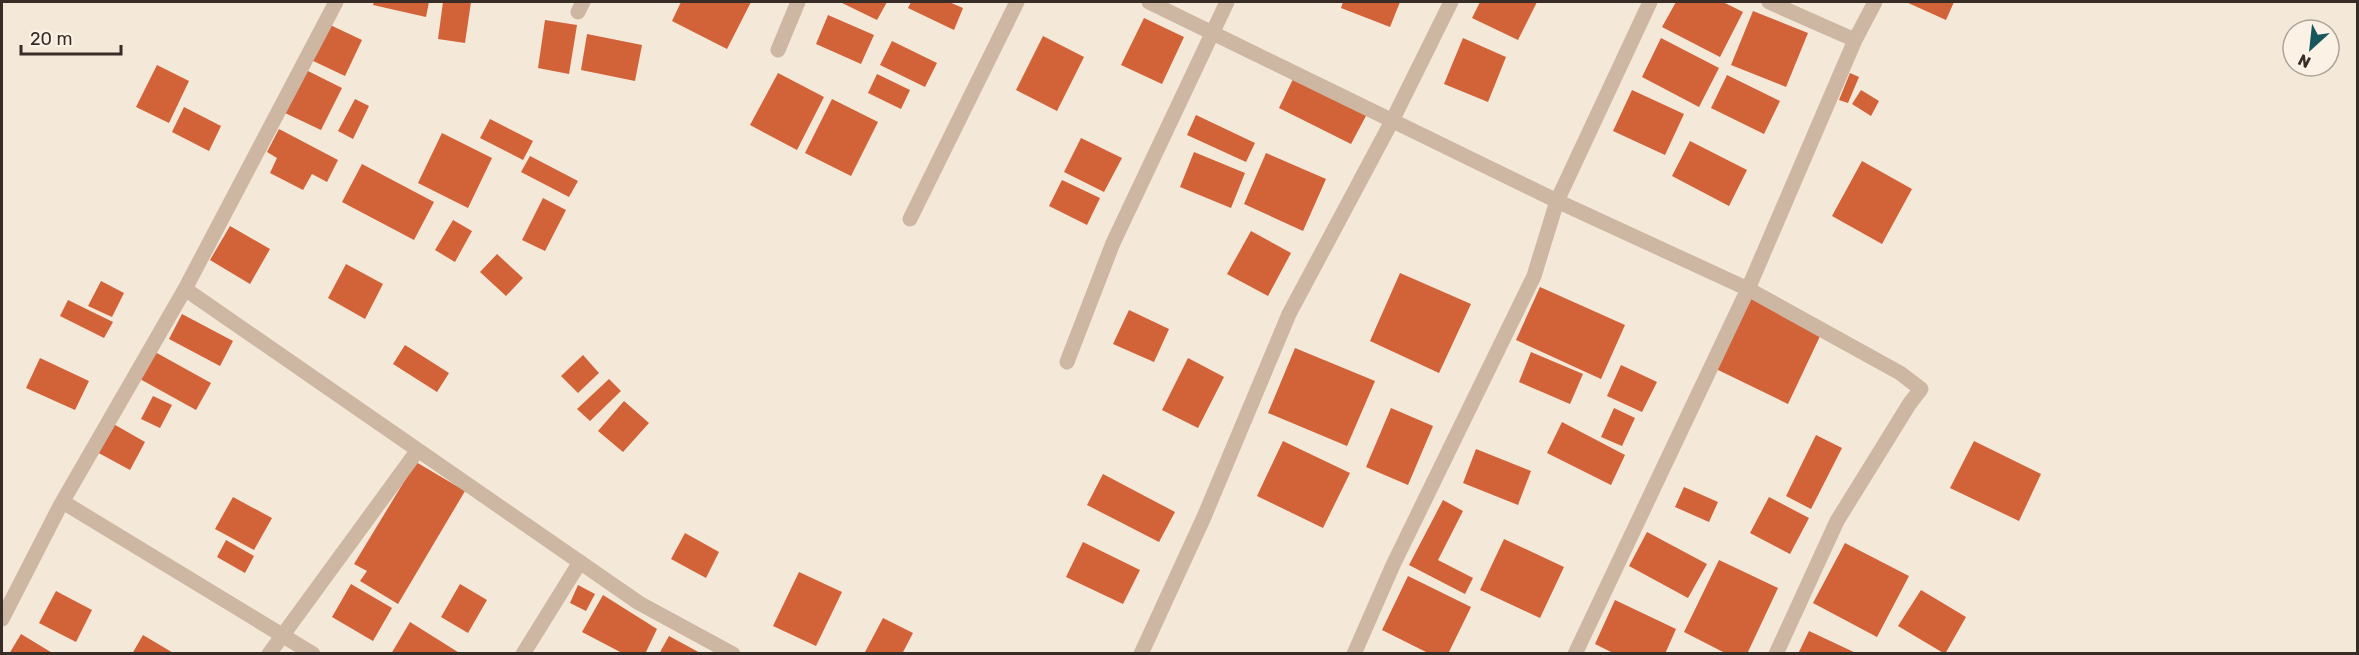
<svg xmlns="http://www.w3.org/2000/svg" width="2359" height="655" font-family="Rubik,sans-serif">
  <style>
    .building { fill: #d26238 }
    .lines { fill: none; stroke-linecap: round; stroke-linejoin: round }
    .street { stroke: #cdb7a3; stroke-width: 15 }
  </style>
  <rect width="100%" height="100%" fill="#f4e8d8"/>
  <!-- building -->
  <path class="building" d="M374 2H429L426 17 373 5Z
    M443 2H471L465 43 438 39Z
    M681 2H751L727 49 672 21Z
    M840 2H887L877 20Z
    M911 2H949L963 8 954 30 908 8Z
    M1343 2H1400L1390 27 1341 8Z
    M1480 2H1537L1518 40 1472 18Z
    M1676 2H1723L1743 12 1720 57 1662 27Z
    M1906 2H1954L1946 20Z
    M1753 11 1808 33 1786 87 1731 65Z
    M828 15 874 35 861 64 816 44Z
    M1144 18 1184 37 1162 84 1121 65Z
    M545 20 577 25 569 74 538 68Z
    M326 23 362 40 345 76 309 59Z
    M587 34 642 45 635 81 581 70Z
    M1043 36 1084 57 1057 111 1016 90Z
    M1463 38 1506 57 1488 102 1444 84Z
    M1661 38 1719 68 1699 107 1642 77Z
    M892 41 937 63 925 87 880 65Z
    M157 65 189 81 169 123 136 107Z
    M306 70 342 88 321 130 285 113Z
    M778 73 824 97 797 150 750 125Z
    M1850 73 1859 77 1848 103 1839 100Z
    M877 74 910 90 901 109 868 93Z
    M1727 75 1780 101 1764 134 1711 108Z
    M1294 77 1367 114 1351 144 1279 108Z
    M1632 90 1684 114 1665 155 1613 131Z
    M1861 90 1879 101 1871 116 1852 104Z
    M355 99 369 106 353 139 338 131Z
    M832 99 878 122 851 176 805 153Z
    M184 107 221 126 209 151 172 132Z
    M1196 115 1255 143 1246 162 1187 135Z
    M490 119 533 141 523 160 480 138Z
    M279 129 338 160 327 182 312 174 303 190 270 173 277 158 267 152Z
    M442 133 492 158 468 208 418 183Z
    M1081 138 1122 158 1104 192 1064 172Z
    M1690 141 1747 170 1729 206 1672 176Z
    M1194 152 1245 173 1231 208 1180 187Z
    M1266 153 1326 179 1303 231 1244 204Z
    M530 156 578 181 569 197 521 172Z
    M1862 161 1912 189 1882 244 1832 216Z
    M362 164 434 202 414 240 342 202Z
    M1062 180 1100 198 1087 225 1049 206Z
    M543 198 566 210 545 251 522 240Z
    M453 220 472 231 455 262 435 250Z
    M230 226 270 249 250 284 210 260Z
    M1251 231 1291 253 1268 296 1227 274Z
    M497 254 523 278 506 296 480 272Z
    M346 264 383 284 365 319 328 298Z
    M1400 273 1471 304 1439 373 1370 341Z
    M101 281 124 293 112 317 88 306Z
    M1540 287 1625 325 1601 379 1516 340Z
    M1748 297 1822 332 1788 404 1714 368Z
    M68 300 113 322 104 338 60 316Z
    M1129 310 1169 329 1154 362 1113 344Z
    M182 314 233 341 220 366 169 339Z
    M405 345 449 373 437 392 393 364Z
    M1295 348 1375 381 1347 446 1268 413Z
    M155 352 211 383 196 410 140 379Z
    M1531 352 1583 374 1570 404 1519 382Z
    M583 355 599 373 578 393 561 376Z
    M40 358 89 381 75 410 26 388Z
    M1188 358 1224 377 1198 428 1162 410Z
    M1621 365 1657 382 1642 412 1607 396Z
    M609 379 621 391 590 421 577 409Z
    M153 396 172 405 160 428 141 419Z
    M624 401 649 423 623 452 598 431Z
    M1391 408 1433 426 1408 485 1366 467Z
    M1614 408 1635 418 1622 446 1601 437Z
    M110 422 145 442 130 470 95 451Z
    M1562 422 1625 455 1611 485 1547 453Z
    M1816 435 1842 448 1811 509 1786 496Z
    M1283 441 1350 473 1323 528 1257 496Z
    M1974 441 2041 474 2019 521 1950 488Z
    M1476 449 1531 471 1518 505 1463 483Z
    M416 462 465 491 398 604 360 581 367 571 354 564Z
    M1103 474 1175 512 1159 542 1087 505Z
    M1684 487 1718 502 1709 522 1675 507Z
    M233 497 272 518 254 550 215 529Z
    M1769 497 1809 518 1790 554 1750 533Z
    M1443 500 1463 511 1438 560 1473 578 1465 594 1409 565Z
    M1647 532 1707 564 1688 598 1629 566Z
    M685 533 719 552 706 578 671 559Z
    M1504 539 1564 567 1540 618 1480 590Z
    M226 540 254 556 245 573 217 557Z
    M1083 542 1140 570 1123 604 1066 577Z
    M1845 543 1909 576 1877 637 1813 603Z
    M1719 560 1778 588 1747 654H1727L1684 632Z
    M799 572 842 592 816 646 773 626Z
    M1408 576 1471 607 1448 654H1430L1382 630Z
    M351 584 392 608 373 641 332 617Z
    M460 584 487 600 468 633 441 617Z
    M578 585 595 594 586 611 570 603Z
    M1921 590 1966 617 1945 654 1898 626Z
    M56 591 92 610 76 642 39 623Z
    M603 595 657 629 645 654H624L582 632Z
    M1615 600 1676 629 1665 654H1615L1595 644Z
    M883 618 913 633 902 654H864Z
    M410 622 461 654H391Z
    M1809 631 1858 654H1798Z
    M21 634 54 654H9Z
    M143 635 175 654H132Z
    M669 636 702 654H659Z"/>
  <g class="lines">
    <!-- street -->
    <path class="street" d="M1149 2 1557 201 1748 289 1900 373 1921 389 1910 403 1837 521 1776 654
      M1769 2 1855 40
      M578 12 583 2
      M778 50 798 2
      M910 219 1017 2
      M185 289 639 603 733 654
      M1067 362 1113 243 1227 2
      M63 502 313 654
      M2 619 60 506 185 289 336 2
      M269 654 418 450
      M523 654 580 562
      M1141 654 1204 517 1289 314 1392 121 1451 2
      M1354 654 1393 565 1534 276 1557 201 1650 2
      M1575 654 1748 289 1855 40 1875 2"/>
  </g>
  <!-- border -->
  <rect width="2359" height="655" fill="none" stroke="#372c26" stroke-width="6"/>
  <!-- north arrow -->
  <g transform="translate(2311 48) rotate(207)"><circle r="28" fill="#fbf2e5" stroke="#ada399" stroke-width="1.5"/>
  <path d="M0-4.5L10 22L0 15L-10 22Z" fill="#17565d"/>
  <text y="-9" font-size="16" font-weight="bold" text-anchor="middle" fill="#372c26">N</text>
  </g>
  <!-- scale -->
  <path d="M21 45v9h100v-9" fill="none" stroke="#372c26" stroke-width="3"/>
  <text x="30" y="45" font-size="18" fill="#372c26" stroke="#fbf2e5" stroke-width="4.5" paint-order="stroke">20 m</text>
</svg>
